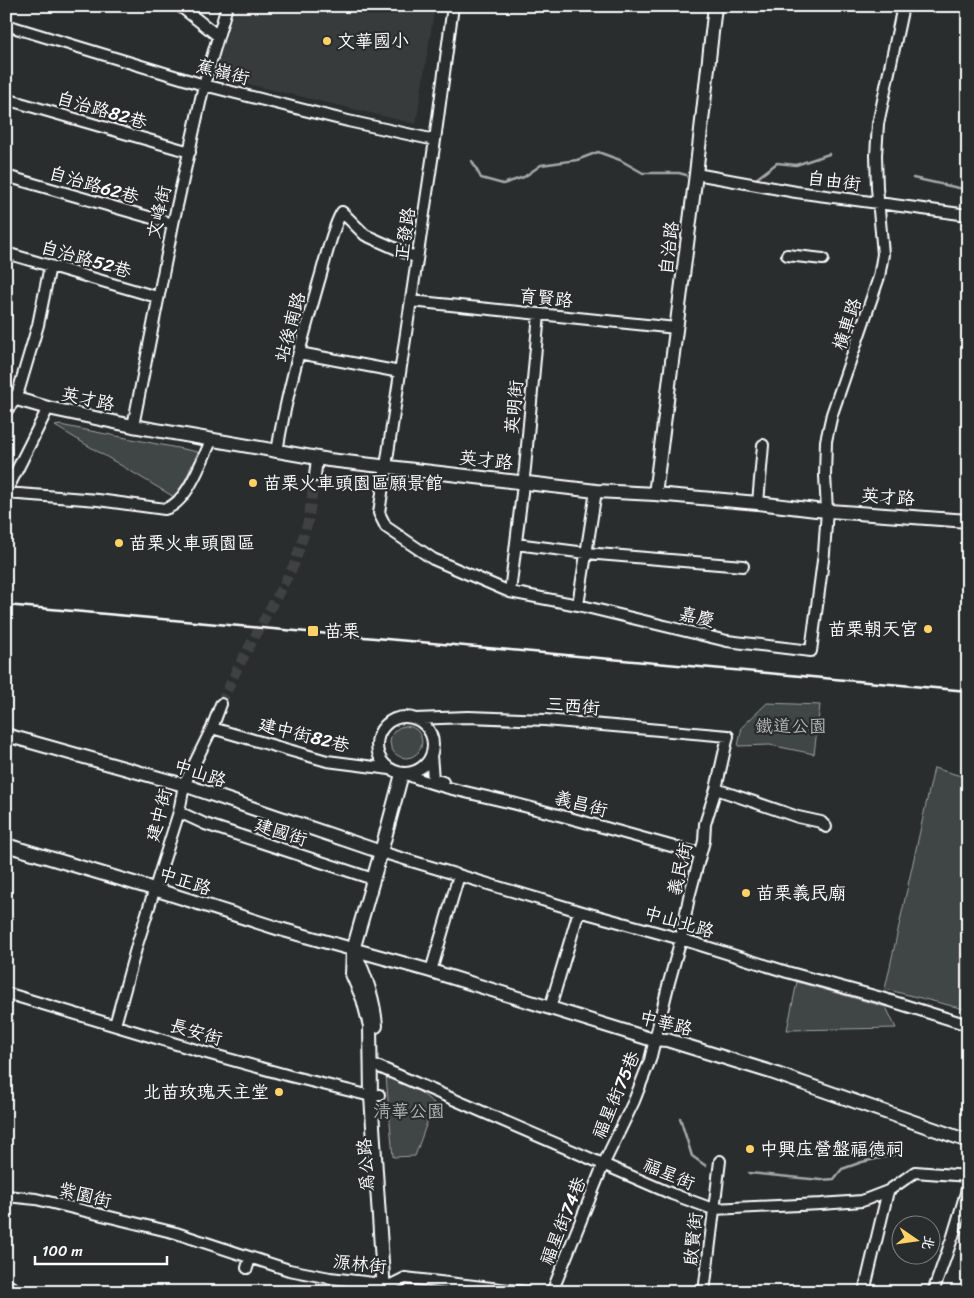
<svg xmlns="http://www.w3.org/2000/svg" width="974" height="1298" font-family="Sriracha,'LXGW WenKai TC',sans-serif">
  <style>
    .built { fill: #373a3b }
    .green { fill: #414445; stroke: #a0a2a2 }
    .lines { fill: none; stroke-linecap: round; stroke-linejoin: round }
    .stream { stroke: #a6a7a7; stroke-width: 2.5 }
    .minor-tunnel { stroke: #3f4243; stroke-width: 10; stroke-dasharray: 10 5; stroke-linecap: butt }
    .minor-casing { stroke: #fff; stroke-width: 14 }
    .tertiary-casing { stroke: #fff; stroke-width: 16 }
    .minor { stroke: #2a2d2e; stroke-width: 10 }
    .tertiary { stroke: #2a2d2e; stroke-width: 12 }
    .rail { stroke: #fff; stroke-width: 2.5 }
    .poi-dot { fill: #ffd166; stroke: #2a2d2e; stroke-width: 2 }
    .labels { text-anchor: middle; stroke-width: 4.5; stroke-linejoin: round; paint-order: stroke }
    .poi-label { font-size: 18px; fill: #fff; stroke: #2a2d2e; text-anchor: start }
    .street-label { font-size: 18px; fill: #fff; stroke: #2a2d2e }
    .park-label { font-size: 18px; fill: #b3b4b5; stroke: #2a2d2e }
  </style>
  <rect width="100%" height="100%" fill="#2a2d2e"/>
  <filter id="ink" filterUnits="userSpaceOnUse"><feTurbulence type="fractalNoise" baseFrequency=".02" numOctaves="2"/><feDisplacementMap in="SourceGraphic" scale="10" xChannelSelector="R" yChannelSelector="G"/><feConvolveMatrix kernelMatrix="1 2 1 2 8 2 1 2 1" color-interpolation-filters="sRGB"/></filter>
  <g filter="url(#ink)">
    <!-- built -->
    <path class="built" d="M235 6H435L416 124 214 76Z"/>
    <!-- green -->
    <path class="green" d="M60 425 198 452 178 495 174 497 55 426Z
      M767 703 820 705 814 754 770 745 738 746 742 727Z
      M390 742a16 16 0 1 1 32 0a16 16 0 1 1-32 0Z
      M934 768 968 778V1010L885 989Z
      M797 982 886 1007 896 1028 787 1030Z
      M386 1076 412 1086 434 1103 415 1156 393 1157Z"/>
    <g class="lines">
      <!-- stream -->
      <path class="stream" d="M472 161 481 178 503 184 524 177 541 165 577 160 598 152 620 160 643 173H679L686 175
        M913 178 968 190
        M756 179 777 163 796 165 829 154
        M680 1118 692 1156 706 1166
        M749 1173 821 1180 834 1179 842 1169 862 1162 902 1153"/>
      <!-- minor-tunnel -->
      <path class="minor-tunnel" d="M221 704 237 669 294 565 308 522 315 476"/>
      <defs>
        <path id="minor" d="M180 6 218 36
          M453 6 435 140 379 513 386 527 433 559 510 592 578 605 727 641 811 651 824 553 827 510 825 476 826 441 832 414 879 277 883 254 877 188 876 155 878 124 903 6
          M6 25 204 85 348 121 435 140
          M6 99 190 152
          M696 174 796 192 968 215
          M6 176 173 224
          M6 253 157 297
          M787 255 823 259
          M411 301 676 328
          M299 353 400 372
          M6 411 16 399 38 325 50 266
          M133 426 173 224 204 85 227 6
          M277 452C286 394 303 338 319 281 324 265 333 225 342 212L365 235 417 258
          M315 476 317 458
          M6 492 48 408
          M6 493 98 500 165 509C188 503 202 459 212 439
          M758 503 763 445
          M516 544 586 553 743 566
          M510 592 525 468 539 314
          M578 605 596 491
          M377 745a28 28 0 1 1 56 0a28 28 0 1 1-56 0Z
          M415 719 468 717 545 720 728 736 716 789 705 824 704 841 689 897 681 939 668 986 650 1060 634 1101 604 1163 552 1292
          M212 728 327 761 390 769
          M431 755 433 779 443 782
          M406 774C444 790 484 795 524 806 583 821 641 838 700 854
          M716 789 798 817 821 822 826 827
          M179 812 205 824 373 879
          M381 852 579 911 681 939 787 972 878 997 968 1025
          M431 971 459 875
          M6 993 203 1052 290 1076 371 1096 379 1095
          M550 1008 579 911
          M115 1025 137 945 179 812 184 785 212 728 221 704
          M371 1066 379 1067 672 1194 713 1209 821 1204 862 1201 888 1191 915 1172 968 1176
          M6 1196 36 1199 176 1233 289 1270 330 1278 391 1285 405 1278 526 1292
          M247 1268 250 1258
          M6 1284 20 1292
          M704 1292 720 1161
          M864 1292 888 1191
          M933 1292 953 1236 968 1186"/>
        <path id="tertiary" d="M6 396 48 408 133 426 329 460 596 491 655 494 758 503 816 510 968 521
          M655 494 696 174 715 6
          M6 735 184 785 381 852
          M6 845 154 889 280 929 431 971 650 1039 667 1040 771 1072 968 1141
          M354 952C366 976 374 999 376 1026
          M384 1292 371 1096 370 1026 363 999 352 974 353 950 381 852 402 774"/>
      </defs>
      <!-- minor casing -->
      <use href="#minor" class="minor-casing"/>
      <!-- tertiary casing -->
      <use href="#tertiary" class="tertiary-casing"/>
      <!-- minor -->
      <use href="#minor" class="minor"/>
      <!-- tertiary -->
      <use href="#tertiary" class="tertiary"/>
      <!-- rail -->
      <path class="rail" d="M6 605 968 691"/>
    </g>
  </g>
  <!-- markers -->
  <g class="poi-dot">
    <circle cx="327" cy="41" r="5"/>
    <circle cx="253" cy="483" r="5"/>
    <circle cx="119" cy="543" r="5"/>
    <circle cx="928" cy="629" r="5"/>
    <rect x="307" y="625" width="12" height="12" rx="2.5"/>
    <circle cx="746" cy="893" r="5"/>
    <circle cx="279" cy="1092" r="5"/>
    <circle cx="750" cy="1149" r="5"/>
  </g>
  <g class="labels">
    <!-- poi labels -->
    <g class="poi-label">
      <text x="337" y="47">文華國小</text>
      <text x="263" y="489">苗栗火車頭園區願景館</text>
      <text x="129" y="549">苗栗火車頭園區</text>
      <text x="918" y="635" text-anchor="end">苗栗朝天宮</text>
      <text x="324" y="637">苗栗</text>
      <text x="756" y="899">苗栗義民廟</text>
      <text x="269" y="1098" text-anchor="end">北苗玫瑰天主堂</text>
      <text x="760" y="1155">中興庒營盤福德祠</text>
    </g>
    <!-- street labels -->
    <g class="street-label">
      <text transform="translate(223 72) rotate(15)" y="6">蕉嶺街</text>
      <text transform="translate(102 110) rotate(16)" y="6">自治路82巷</text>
      <text transform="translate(834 181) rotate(7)" y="6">自由街</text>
      <text transform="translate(94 185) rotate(16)" y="6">自治路62巷</text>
      <text transform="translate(159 212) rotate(-77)" y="6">文峰街</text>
      <text transform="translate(405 234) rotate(-82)" y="6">正發路</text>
      <text transform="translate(669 248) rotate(-83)" y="6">自治路</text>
      <text transform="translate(86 259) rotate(16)" y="6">自治路52巷</text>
      <text transform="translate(546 298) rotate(6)" y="6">育賢路</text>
      <text transform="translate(847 324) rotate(-71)" y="6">橫車路</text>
      <text transform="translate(290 327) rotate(-75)" y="6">站後南路</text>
      <text transform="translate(88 399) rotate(12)" y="6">英才路</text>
      <text transform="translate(514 407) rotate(-85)" y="6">英明街</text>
      <text transform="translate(486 460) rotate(6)" y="6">英才路</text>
      <text transform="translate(888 497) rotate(4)" y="6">英才路</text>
      <text transform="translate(697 617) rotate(13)" y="6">嘉慶</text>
      <text transform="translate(573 706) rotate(5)" y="6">三西街</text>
      <text transform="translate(304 735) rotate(14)" y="6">建中街82巷</text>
      <text transform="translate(200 773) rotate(18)" y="6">中山路</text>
      <text transform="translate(581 804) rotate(15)" y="6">義昌街</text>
      <text transform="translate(159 815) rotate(-75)" y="6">建中街</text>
      <text transform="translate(281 832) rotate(18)" y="6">建國街</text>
      <text transform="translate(680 869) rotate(-77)" y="6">義民街</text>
      <text transform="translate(185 881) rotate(18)" y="6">中正路</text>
      <text transform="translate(679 922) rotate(16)" y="6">中山北路</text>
      <text transform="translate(666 1023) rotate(14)" y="6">中華路</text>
      <text transform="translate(196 1032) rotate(16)" y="6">長安街</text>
      <text transform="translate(616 1095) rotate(-67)" y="6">福星街75巷</text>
      <text transform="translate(366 1165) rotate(-94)" y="6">為公路</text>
      <text transform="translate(669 1174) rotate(23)" y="6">福星街</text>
      <text transform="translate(85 1195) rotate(14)" y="6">紫園街</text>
      <text transform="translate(563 1221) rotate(-68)" y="6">福星街74巷</text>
      <text transform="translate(693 1239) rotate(-84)" y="6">啟賢街</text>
      <text transform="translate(360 1264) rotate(6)" y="6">源林街</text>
    </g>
    <!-- park labels -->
    <g class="park-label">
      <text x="791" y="732">鐵道公園</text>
      <text x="409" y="1117">清華公園</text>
    </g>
  </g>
  <!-- margin -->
  <rect width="974" height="1298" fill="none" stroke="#2a2d2e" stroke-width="25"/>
  <rect x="12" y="12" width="949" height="1273" fill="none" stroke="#fff" stroke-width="2" filter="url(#ink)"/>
  <!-- north arrow -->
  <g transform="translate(916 1240) rotate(103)"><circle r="24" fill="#2a2d2e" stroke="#7f8182"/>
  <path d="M0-4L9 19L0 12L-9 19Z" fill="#ffd166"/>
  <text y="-8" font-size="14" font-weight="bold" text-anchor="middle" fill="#ffffff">北</text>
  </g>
  <!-- scale -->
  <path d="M35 1256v8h132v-8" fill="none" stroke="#ffffff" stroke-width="2.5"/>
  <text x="42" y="1256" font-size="15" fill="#ffffff" stroke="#2a2d2e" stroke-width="4" paint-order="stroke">100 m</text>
</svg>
